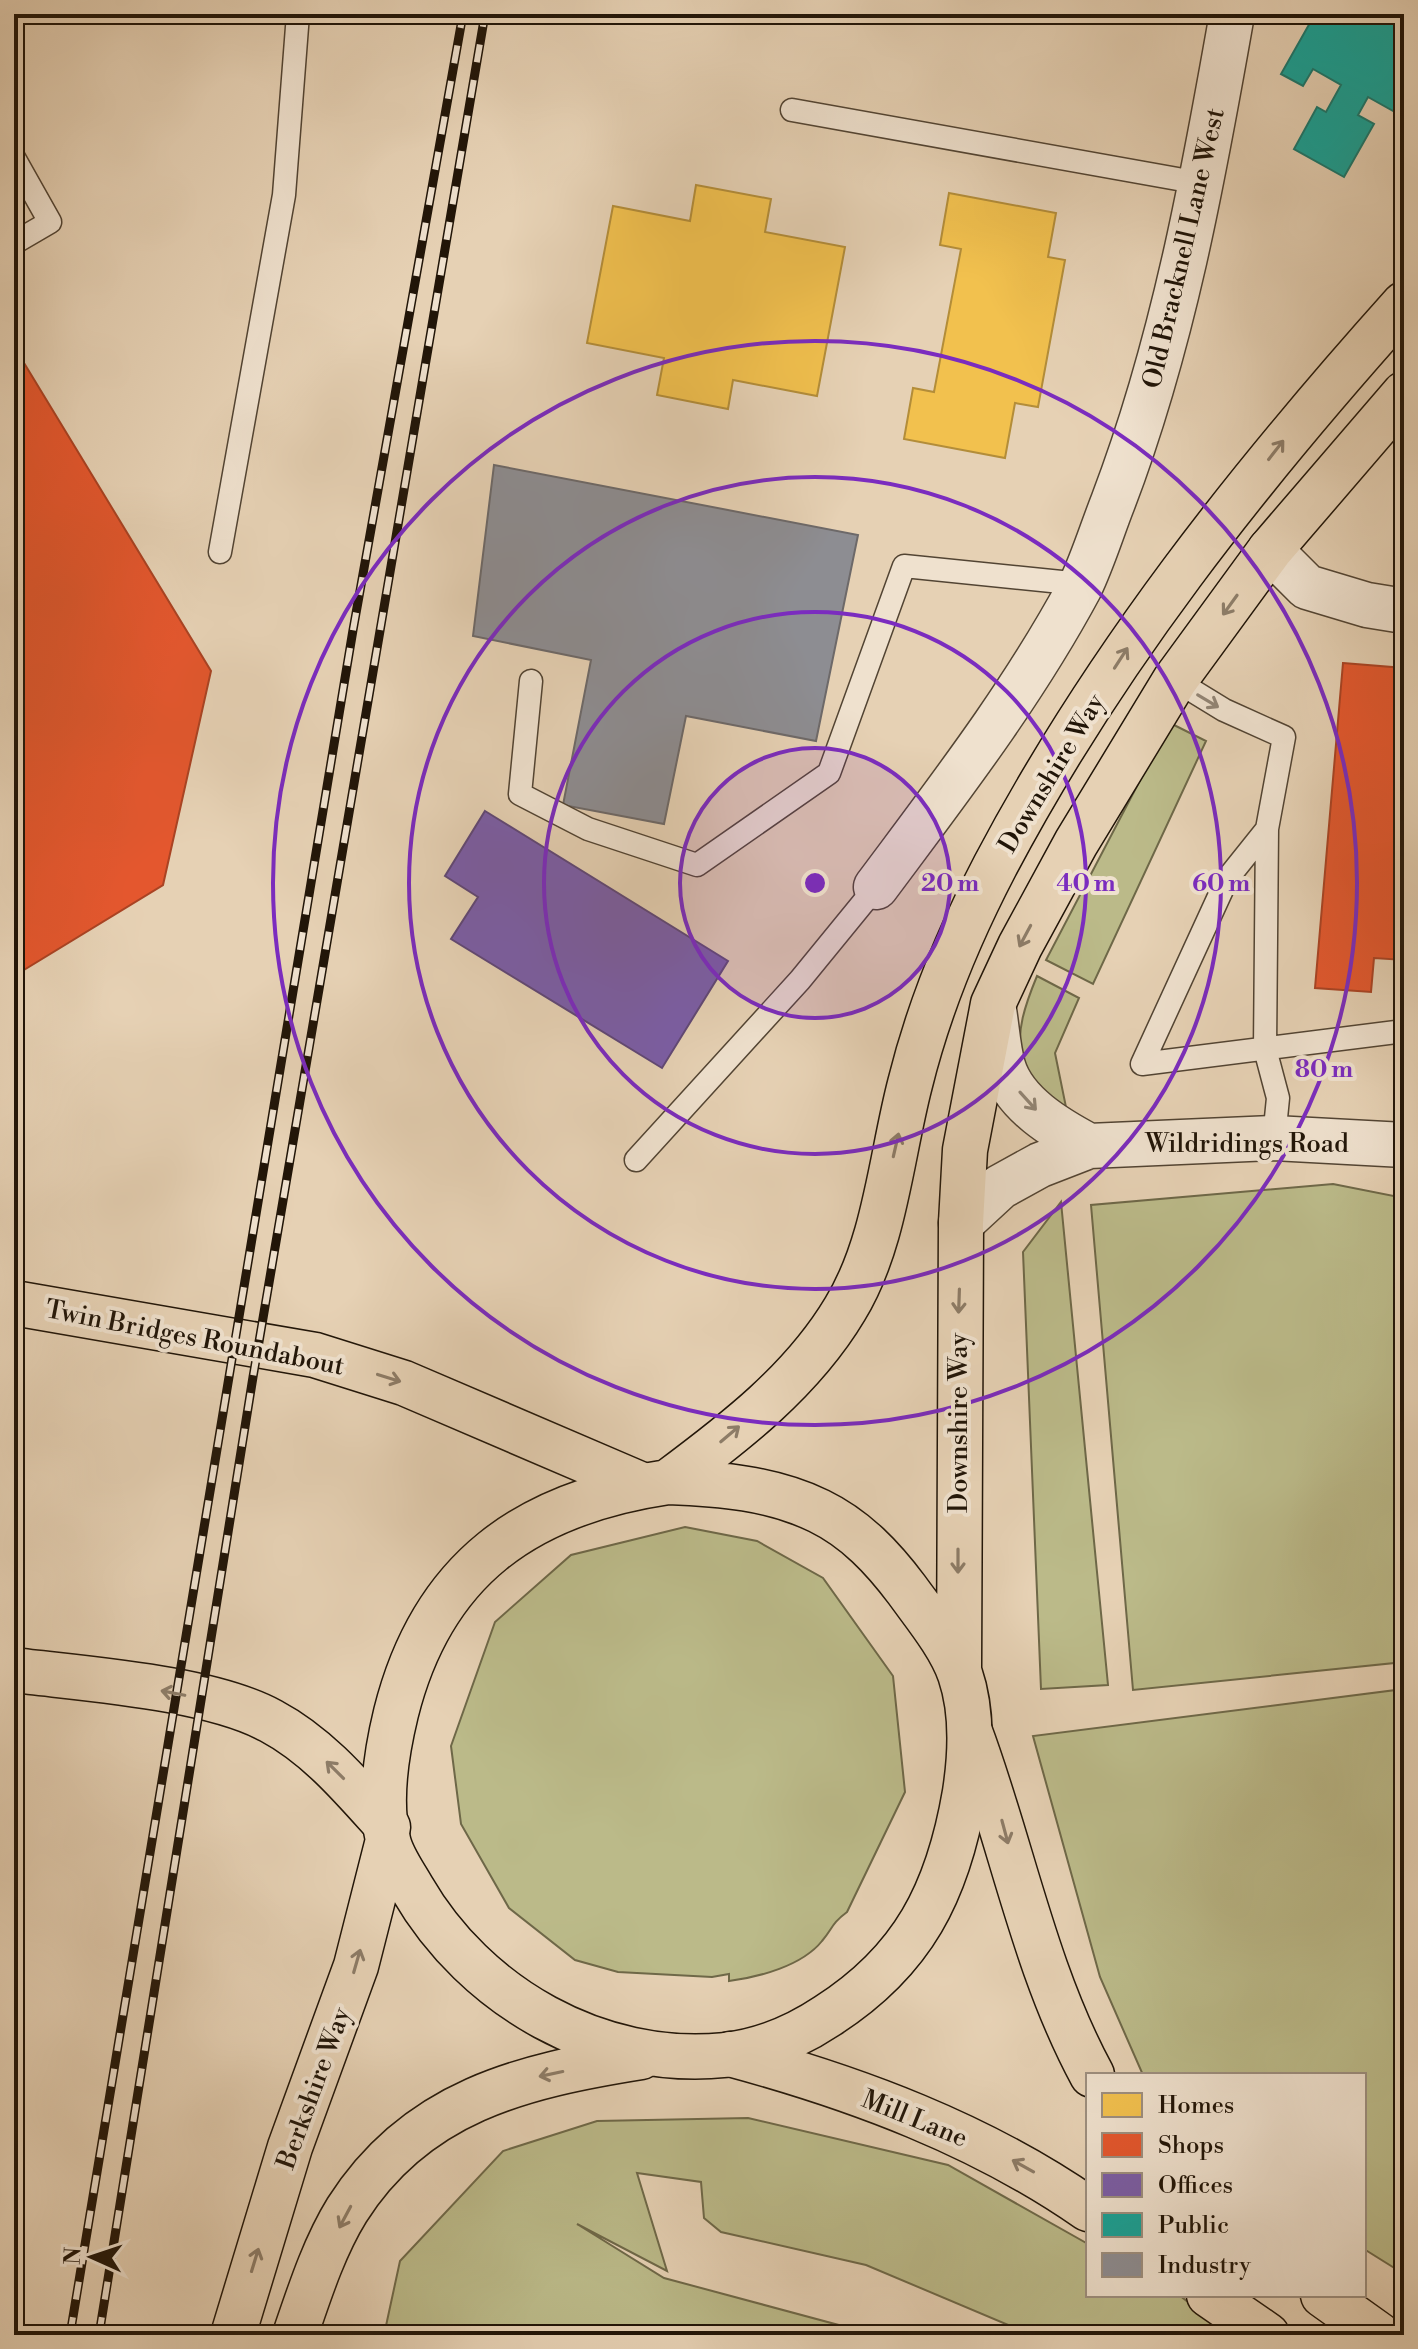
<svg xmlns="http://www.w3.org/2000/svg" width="1418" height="2349" font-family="'Libre Bodoni',serif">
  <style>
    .green { fill: #bbba89; stroke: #6e6848; stroke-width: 2 }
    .homes { fill: #f2c14e; stroke: #b38d39; stroke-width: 2 }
    .shops { fill: #e4572e; stroke: #aa4323; stroke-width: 2 }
    .offices { fill: #7b5ea7; stroke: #604877; stroke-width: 2 }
    .public { fill: #17a398; stroke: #1a786d; stroke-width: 2 }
    .industry { fill: #8d8d92; stroke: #6d6969; stroke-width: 2 }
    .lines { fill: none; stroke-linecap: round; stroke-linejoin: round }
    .service-casing { stroke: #524433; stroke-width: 25 }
    .minor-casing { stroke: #524433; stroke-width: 47 }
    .primary-casing { stroke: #211508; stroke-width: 47 }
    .trunk-casing { stroke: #211508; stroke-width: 47 }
    .service { stroke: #efe1ce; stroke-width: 22 }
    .minor { stroke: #efe1ce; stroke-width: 44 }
    .primary { stroke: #e6d1b4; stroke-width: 44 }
    .trunk { stroke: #e6d1b4; stroke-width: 44 }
    .rail-casing { stroke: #211508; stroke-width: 9 }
    .rail { stroke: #efe1ce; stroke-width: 6; stroke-dasharray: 18; stroke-linecap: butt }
    .oneway { stroke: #8d7c67 }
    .oneway2 { stroke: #928575 }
    .ring { fill: none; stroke: #7b2cbf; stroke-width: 4 }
    .labels { text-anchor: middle; stroke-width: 8; stroke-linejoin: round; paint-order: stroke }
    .street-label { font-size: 26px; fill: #211508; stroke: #efe1ce }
    .centre { fill: #7b2cbf; stroke: #efe1ce; stroke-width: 4 }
    .ring-label { font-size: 24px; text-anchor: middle; font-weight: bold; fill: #7b2cbf; stroke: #efe1ce; stroke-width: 8; stroke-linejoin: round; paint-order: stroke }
  </style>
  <rect width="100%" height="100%" fill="#e6d1b4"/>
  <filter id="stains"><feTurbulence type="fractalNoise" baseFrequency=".0025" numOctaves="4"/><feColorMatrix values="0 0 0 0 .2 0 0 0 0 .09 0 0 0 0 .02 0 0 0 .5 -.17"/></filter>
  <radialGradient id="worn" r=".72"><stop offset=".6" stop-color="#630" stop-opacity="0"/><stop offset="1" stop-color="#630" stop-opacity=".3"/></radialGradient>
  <!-- green -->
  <path class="green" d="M1170 723 1206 741 1093 984 1046 960Z
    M1037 976 1079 998 1055 1053 1067 1112C1010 1069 1011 1039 1037 976Z
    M1333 1184 1404 1198V1662L1133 1690 1091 1205Z
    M1061 1202 1108 1685 1041 1689 1023 1252Z
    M685 1527 757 1541 823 1578 893 1676 905 1792 847 1912C831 1924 833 1928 822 1941 802 1966 759 1977 729 1981V1974L712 1977 618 1972 575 1960 509 1908 461 1824 451 1746 495 1622 571 1555Z
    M1404 1689V2274L1364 2249V2075H1143L1100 1977 1033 1736Z
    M748 2118 948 2165 1088 2244V2295H1179L1230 2335H1032L866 2265 721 2232 704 2218 701 2182 637 2173 667 2271 577 2224 664 2278 876 2335H384L400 2261 503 2151 597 2121Z"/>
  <!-- homes -->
  <path class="homes" d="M696 185 771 199 765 232 845 247 817 396 733 380 728 409 657 395 664 358 587 343 613 206 690 221Z
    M949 193 1056 213 1048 257 1065 260 1038 407 1015 403 1005 458 904 439 913 388 934 392 961 249 940 245Z"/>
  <!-- shops -->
  <path class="shops" d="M21 358 211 671 163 885 14 976V363Z
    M1343 663 1404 668V703L1398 702 1397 718H1404V960L1374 958 1371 992 1315 988Z"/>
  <!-- offices -->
  <path class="offices" d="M485 811 728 961 662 1068 451 939 478 897 445 876Z"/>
  <!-- public -->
  <path class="public" d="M1315 14H1404V117L1368 97 1358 115 1374 124 1344 177 1294 149 1317 107 1326 112 1341 85 1313 69 1303 86 1281 74Z"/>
  <!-- industry -->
  <path class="industry" d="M494 465 858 535 816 741 686 716 664 824 563 805 591 660 473 636Z"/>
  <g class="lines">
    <defs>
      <path id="service" d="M792 110 1200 183
        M14 158 50 222 14 243
        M220 552 284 195 298 14
        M1175 680 1224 710 1284 737 1267 829 1265 1049 1278 1098 1274 1138
        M531 681 520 794 588 829 697 865 829 773 904 566 1081 584
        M1267 829 1227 879 1142 1064 1404 1031
        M636 1160 800 980 876 887"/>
      <path id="minor" d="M1270 550 1307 587 1367 605 1404 611
        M876 887C949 789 1022 695 1080 587 1093 560 1102 530 1113 502 1173 345 1203 179 1232 14
        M994 1010C997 1028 998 1048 1003 1066 1014 1104 1057 1129 1089 1146
        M961 1223 1000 1187 1040 1165 1089 1146 1274 1138 1404 1145"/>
      <path id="primary" d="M14 1303 315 1355 404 1383 642 1485
        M14 1670C86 1679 209 1687 271 1721 318 1746 353 1788 388 1827
        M970 1732C1012 1845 1034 1968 1092 2075
        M730 2054C856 2088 980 2134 1088 2209
        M1209 2295 1267 2335
        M1323 2295 1379 2335"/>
      <path id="trunk" d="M668 1482C720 1484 772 1488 819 1511 856 1529 883 1558 907 1590 925 1615 950 1645 960 1674 973 1712 971 1753 965 1792 948 1892 913 1961 827 2016 797 2036 761 2051 725 2055 599 2068 475 1997 412 1888 404 1874 391 1856 388 1840 379 1801 387 1750 396 1713 432 1569 526 1503 668 1482Z
        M668 1482C734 1433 802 1381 845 1309 885 1244 891 1157 910 1084 929 1007 958 937 995 866 1104 659 1249 477 1404 304
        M959 1669 961 1223 965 1150 993 1004 1020 946 1076 843 1175 680 1270 550 1404 394
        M233 2335 290 2147 356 1966 388 1840
        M295 2335C309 2294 324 2247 347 2210 416 2101 522 2076 641 2057"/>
    </defs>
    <!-- service casing -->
    <use href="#service" class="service-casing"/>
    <!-- minor casing -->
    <use href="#minor" class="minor-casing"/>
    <!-- primary casing -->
    <use href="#primary" class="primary-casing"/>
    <!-- trunk casing -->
    <use href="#trunk" class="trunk-casing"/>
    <!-- service -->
    <use href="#service" class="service"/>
    <!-- minor -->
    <use href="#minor" class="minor"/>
    <!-- primary -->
    <use href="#primary" class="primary"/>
    <!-- trunk -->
    <use href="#trunk" class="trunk"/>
    <defs>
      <path id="rail" d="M70 2335 353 630 463 14
        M99 2335 253 1377 485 14"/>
    </defs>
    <!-- rail casing -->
    <use href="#rail" class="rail-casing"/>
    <!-- rail -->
    <use href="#rail" class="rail"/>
  </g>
  <!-- one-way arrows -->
  <defs><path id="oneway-shaft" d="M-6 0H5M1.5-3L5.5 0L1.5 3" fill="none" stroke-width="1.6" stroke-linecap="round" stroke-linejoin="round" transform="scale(2)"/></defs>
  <g class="oneway">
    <use href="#oneway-shaft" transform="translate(1276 450) rotate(-52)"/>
    <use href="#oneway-shaft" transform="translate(1230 605) rotate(126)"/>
    <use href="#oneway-shaft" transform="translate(1121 658) rotate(-57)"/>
    <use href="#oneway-shaft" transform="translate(1025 936) rotate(118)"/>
    <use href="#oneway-shaft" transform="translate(896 1145) rotate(-77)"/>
    <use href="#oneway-shaft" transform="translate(959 1301) rotate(92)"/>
    <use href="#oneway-shaft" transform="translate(389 1378) rotate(17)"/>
    <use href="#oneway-shaft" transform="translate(730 1434) rotate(-40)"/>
    <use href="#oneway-shaft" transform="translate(958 1561) rotate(90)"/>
    <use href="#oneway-shaft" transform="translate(173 1693) rotate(-169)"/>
    <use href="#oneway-shaft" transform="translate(335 1770) rotate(-135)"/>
    <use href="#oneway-shaft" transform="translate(1005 1832) rotate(75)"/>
    <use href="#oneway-shaft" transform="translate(357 1961) rotate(-74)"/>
    <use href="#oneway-shaft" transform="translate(551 2074) rotate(168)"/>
    <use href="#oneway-shaft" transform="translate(1023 2166) rotate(-151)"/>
    <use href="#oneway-shaft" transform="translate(345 2217) rotate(118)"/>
    <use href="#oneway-shaft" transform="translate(255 2260) rotate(-73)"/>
  </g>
  <g class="oneway2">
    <use href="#oneway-shaft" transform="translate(1208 701) rotate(31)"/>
    <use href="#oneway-shaft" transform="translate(1028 1101) rotate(48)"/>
  </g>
  <!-- distance rings -->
  <circle cx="815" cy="883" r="135" fill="#7b2cbf" fill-opacity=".12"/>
  <g class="ring">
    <circle cx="815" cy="883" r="135"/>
    <circle cx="815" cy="883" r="271"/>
    <circle cx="815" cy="883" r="406"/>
    <circle cx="815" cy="883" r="542"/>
  </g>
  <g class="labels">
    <!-- street labels -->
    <g class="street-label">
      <text transform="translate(1183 248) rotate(-77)" y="9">Old Bracknell Lane West</text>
      <text transform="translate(1051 773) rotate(-59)" y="9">Downshire Way</text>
      <text x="1247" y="1152">Wildridings Road</text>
      <text transform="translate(195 1337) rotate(11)" y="9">Twin Bridges Roundabout</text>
      <text transform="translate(958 1423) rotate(-90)" y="9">Downshire Way</text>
      <text transform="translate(313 2088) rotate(-70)" y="9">Berkshire Way</text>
      <text transform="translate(915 2118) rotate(22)" y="9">Mill Lane</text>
    </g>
  </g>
  <circle cx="815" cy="883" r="12" class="centre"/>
  <g class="ring-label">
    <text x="950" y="891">20 m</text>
    <text x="1086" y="891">40 m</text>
    <text x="1221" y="891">60 m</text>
    <text x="1324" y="1077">80 m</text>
  </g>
  <!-- margin -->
  <rect width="1418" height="2349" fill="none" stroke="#e6d1b4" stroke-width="48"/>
  <rect x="16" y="16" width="1386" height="2317" fill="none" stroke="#211508" stroke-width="4"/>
  <rect x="24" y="24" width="1370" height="2301" fill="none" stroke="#211508" stroke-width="2"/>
  <!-- legend -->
  <rect x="1086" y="2073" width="280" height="224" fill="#efe1ce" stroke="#9d8f7f" stroke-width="2"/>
  <rect x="1102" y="2093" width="40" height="24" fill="#f2c14e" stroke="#9d8f7f" stroke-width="2"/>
  <text x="1158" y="2113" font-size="24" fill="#211508">Homes</text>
  <rect x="1102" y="2133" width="40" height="24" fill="#e4572e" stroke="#9d8f7f" stroke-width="2"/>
  <text x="1158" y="2153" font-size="24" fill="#211508">Shops</text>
  <rect x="1102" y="2173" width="40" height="24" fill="#7b5ea7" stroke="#9d8f7f" stroke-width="2"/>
  <text x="1158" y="2193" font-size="24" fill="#211508">Offices</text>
  <rect x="1102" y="2213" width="40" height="24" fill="#17a398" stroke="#9d8f7f" stroke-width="2"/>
  <text x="1158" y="2233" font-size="24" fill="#211508">Public</text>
  <rect x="1102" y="2253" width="40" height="24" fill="#8d8d92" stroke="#9d8f7f" stroke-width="2"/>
  <text x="1158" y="2273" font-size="24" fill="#211508">Industry</text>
  <!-- north arrow -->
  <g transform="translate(92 2257) rotate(273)" stroke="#efe1ce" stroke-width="6" paint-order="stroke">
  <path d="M0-6L14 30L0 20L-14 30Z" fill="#211508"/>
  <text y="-12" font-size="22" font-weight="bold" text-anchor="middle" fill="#211508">N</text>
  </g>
  <rect width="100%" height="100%" filter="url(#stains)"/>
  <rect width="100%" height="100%" fill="url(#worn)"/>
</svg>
